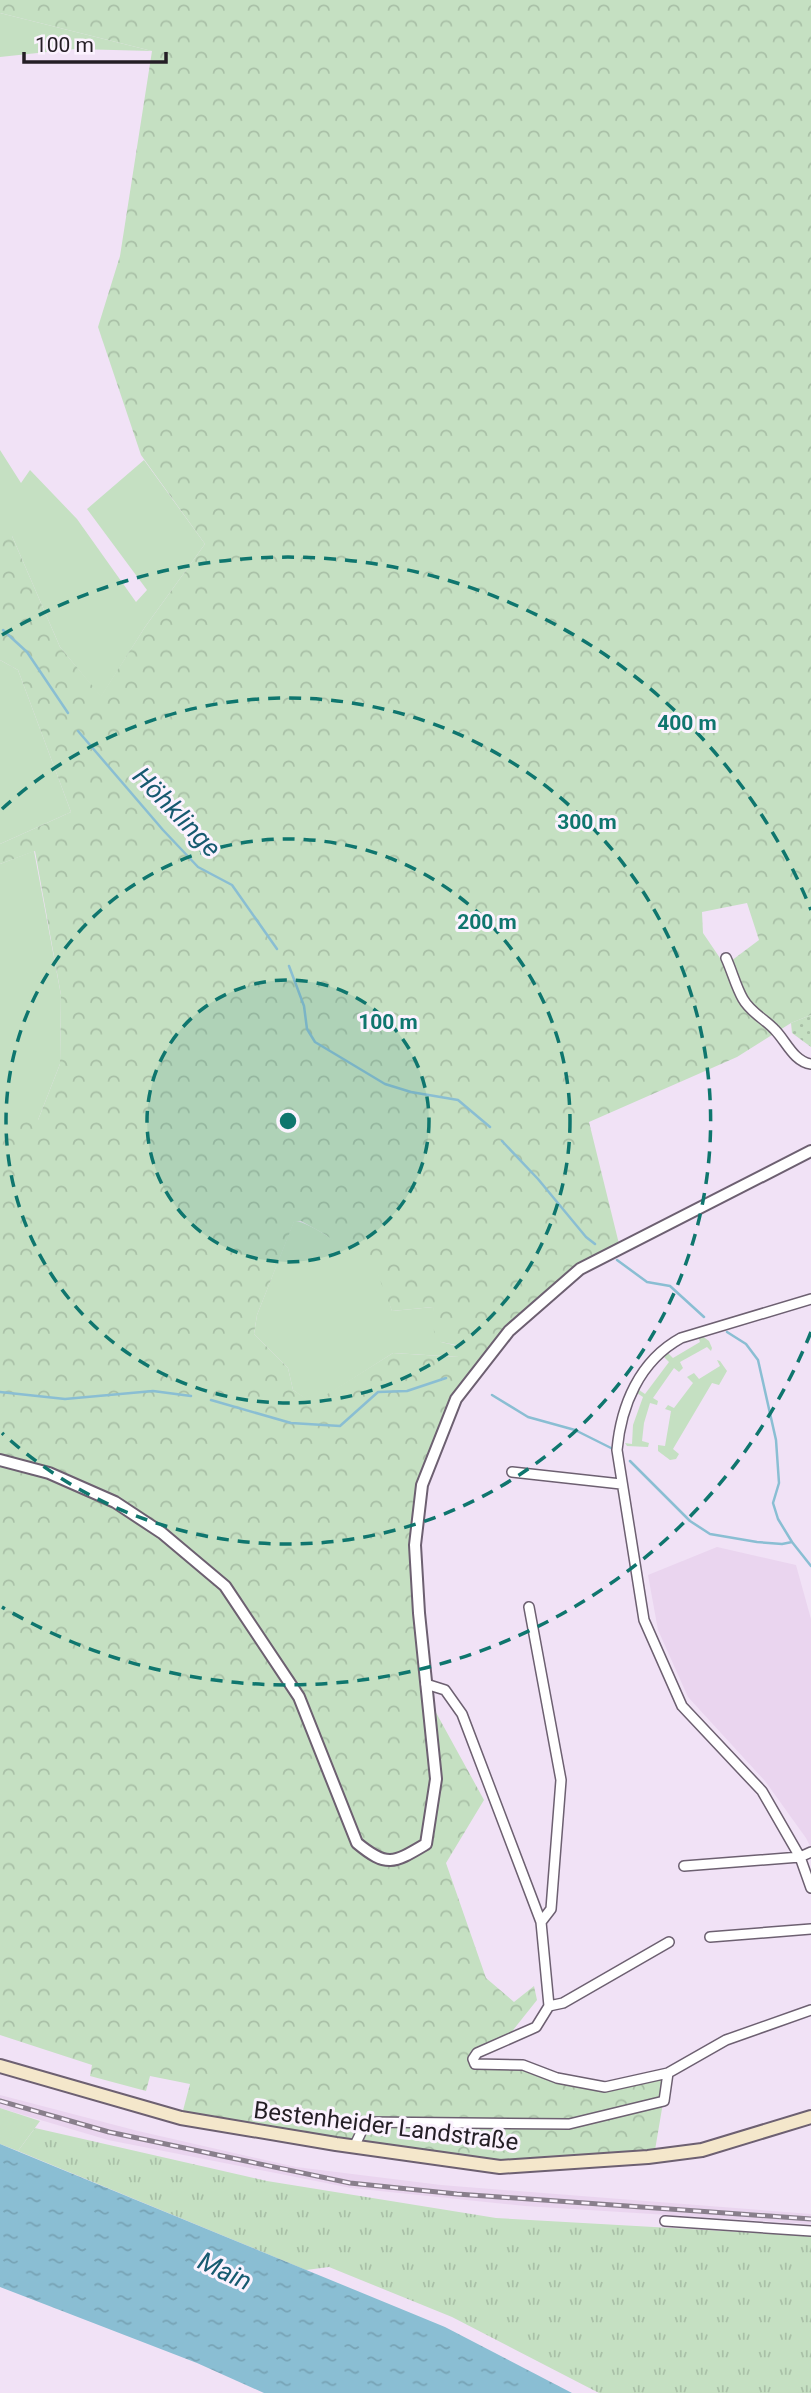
<svg xmlns="http://www.w3.org/2000/svg" width="811" height="2393" font-family="Roboto,sans-serif">
  <style>
    .built { fill: #ead5ef }
    .grass { fill: #c5e0c2 }
    .forest { fill: url(#forest-crowns); fill-rule: evenodd }
    .park { fill: url(#park-tufts) }
    .garden { fill: url(#garden-dots) }
    .water { fill: url(#water-ripples) }
    .lines { fill: none; stroke-linecap: round; stroke-linejoin: round }
    .stream { stroke: #8abed3; stroke-width: 2.5 }
    .minor-casing { stroke: #6d6071; stroke-width: 12 }
    .tertiary-casing { stroke: #6d6071; stroke-width: 14 }
    .secondary-casing { stroke: #6d6071; stroke-width: 16 }
    .minor { stroke: #fff; stroke-width: 9 }
    .tertiary { stroke: #fff; stroke-width: 10 }
    .secondary { stroke: #f4e7cb; stroke-width: 12 }
    .rail-casing { stroke: #897f8c; stroke-width: 5 }
    .rail { stroke: #fbf2fe; stroke-width: 2.5; stroke-dasharray: 8; stroke-linecap: butt }
    .ring { fill: none; stroke: #0f766e; stroke-width: 3.5; stroke-dasharray: 12 9 }
    .labels { text-anchor: middle; stroke-width: 6; stroke-linejoin: round; paint-order: stroke }
    .street-label { font-size: 24px; fill: #241e25; stroke: #fbf2fe }
    .water-label { font-size: 26px; font-style: italic; fill: #165a70; stroke: #fbf2fe }
    .centre { fill: #0f766e; stroke: #fbf2fe; stroke-width: 3.5 }
    .ring-label { font-size: 21px; text-anchor: middle; font-weight: bold; fill: #0f766e; stroke: #fbf2fe; stroke-width: 6; stroke-linejoin: round; paint-order: stroke }
  </style>
  <defs>
    <pattern id="forest-crowns" width="20" height="18" patternUnits="userSpaceOnUse" patternTransform="scale(1.75)"><rect width="20" height="18" fill="#c5e0c2"/><path d="M2 6a3 3 0 1 1 6 0M12 15a3 3 0 1 1 6 0" fill="none" stroke="#a9c0a7"/></pattern>
    <pattern id="park-tufts" width="24" height="20" patternUnits="userSpaceOnUse" patternTransform="scale(1.75)"><rect width="24" height="20" fill="#c5e0c2"/><path d="M3 7l-1-3M5 7V3M7 7l1-3M15 17l-1-3M17 17v-4M19 17l1-3" fill="none" stroke="#a9c0a7"/></pattern>
    <pattern id="garden-dots" width="8" height="8" patternUnits="userSpaceOnUse" patternTransform="scale(1.75)"><rect width="8" height="8" fill="#c5e0c2"/><path d="M2 2h.1M6 6h.1" fill="none" stroke="#a9c0a7" stroke-width="1.8" stroke-linecap="round"/></pattern>
    <pattern id="water-ripples" width="26" height="14" patternUnits="userSpaceOnUse" patternTransform="scale(1.75)"><rect width="26" height="14" fill="#8abed3"/><path d="M2 4q2-2 4 0t4 0M15 11q2-2 4 0t4 0" fill="none" stroke="#77a3b5"/></pattern>
  </defs>
  <rect width="100%" height="100%" fill="#f1e2f6"/>
  <path class="built" d="M717 1547 796 1565 811 1619V1848L806 1838 765 1781 688 1697 658 1630 648 1575Z
    M0 2095 138 2131 296 2167 441 2185 811 2214V2224L525 2206 351 2188 108 2140 0 2108Z"/>
  <path class="grass" d="M0 13 152 51 75 49 0 57Z
    M0 450 21 483 30 470 77 519 136 602 147 590 87 509 144 460 205 544 145 627 101 697 60 647 12 536H0Z
    M0 660 18 670 71 812 0 844Z
    M34 851 61 995 60 1064 38 1120H0V864Z
    M294 1221C309 1220 368 1262 378 1274 385 1283 388 1300 392 1311L433 1307 441 1342 462 1347 459 1357 393 1353 313 1404 293 1390 288 1368 254 1334 257 1315Z
    M701 1335 709 1341 712 1348 711 1351 707 1347 680 1362 683 1368 679 1372 674 1368 653 1398 658 1401 657 1405 650 1403 644 1423 642 1441 649 1443 648 1447 627 1446 625 1443 632 1444 633 1425 643 1397 637 1393 639 1390 645 1394 669 1362 664 1357 668 1353 673 1358 700 1342 698 1336Z
    M717 1360 720 1361 727 1371 719 1385 712 1383 673 1449 679 1454 676 1459 670 1460 658 1451V1445L665 1446 671 1411 665 1409 668 1405 674 1408 693 1383 687 1377 694 1373 699 1379 720 1366Z
    M0 2108 40 2121 18 2151 0 2144Z"/>
  <path class="forest" d="M0 0H811V1015L791 1023 737 1057 589 1122 620 1248 580 1269 509 1331 456 1399 422 1485 415 1545 428 1698 484 1800 446 1863 486 1978 514 2002 534 1986 537 2000 506 2039 478 2052 475 2063H522L556 2078 605 2087 668 2073 654 2156 500 2167 181 2118 190 2084 150 2076 146 2091 90 2076 92 2065 0 2035V1120H38L60 1064 61 995 35 851 0 864V844L71 812 18 670 0 660V536H12L60 647 101 696 145 627 205 544 141 455 98 327 120 256 152 51 0 13ZM747 903 759 940 731 961H722L703 933 702 912ZM301 1221 326 1235 378 1275 392 1311 433 1307 434 1332 441 1342 461 1346 458 1357 393 1353 313 1403 293 1390 288 1368 254 1334 257 1315 294 1222Z"/>
  <path class="park" d="M35 2128 267 2181 496 2218 811 2236V2393H599L452 2317 329 2267 306 2270 18 2151Z"/>
  <path class="garden" d="M811 1015V1047L792 1033 791 1023Z"/>
  <path class="water" d="M0 2144 445 2327 572 2393H264L197 2363 0 2287Z"/>
  <g class="lines">
    <path class="stream" d="M3 630 27 652 68 713
      M78 731 163 830 198 867 232 885 277 949
      M289 966 304 1006 307 1029 315 1042 385 1084 411 1092 458 1100 490 1127
      M502 1141 538 1179 586 1237 595 1244
      M617 1260 647 1282 670 1286 704 1317
      M727 1332 746 1344 758 1360 776 1440 779 1483 773 1503 778 1519 792 1542 811 1566
      M0 1392 65 1399 153 1391 191 1396
      M492 1395 528 1417 575 1430 611 1448
      M211 1400 291 1423 340 1426 378 1392 407 1391 446 1378
      M630 1461 690 1521 710 1534 757 1542 782 1544 792 1542"/>
    <g class="minor-casing">
      <path id="minor" d="M726 958C732 971 736 987 743 999 751 1013 765 1019 775 1030 786 1041 794 1062 811 1064
        M811 1299 681 1338C639 1361 621 1406 617 1450L644 1620 682 1706 762 1791 800 1857 811 1888
        M512 1472 621 1484
        M529 1607 561 1780 551 1909 541 1922
        M684 1866 800 1857 811 1852
        M710 1937 811 1929
        M549 2006 563 2003 669 1942
        M668 2073 726 2040 811 2010
        M354 2147 366 2122 569 2124 664 2101 668 2073 605 2087 557 2078 523 2065 475 2064 473 2059 477 2053 536 2027 549 2006 541 1922 462 1714 445 1690 426 1684
        M665 2221 811 2231"/>
    </g>
    <g class="tertiary-casing">
      <path id="tertiary" d="M0 1460 49 1473 115 1502 162 1533 225 1586 299 1697 357 1843C387 1868 394 1863 426 1844L436 1779 419 1613 415 1545 422 1485 456 1399 509 1331 580 1269 811 1151"/>
    </g>
    <g class="secondary-casing">
      <path id="secondary" d="M0 2066 181 2118 336 2144 500 2167 648 2157 702 2150 811 2117"/>
    </g>
    <use href="#minor" class="minor"/>
    <use href="#tertiary" class="tertiary"/>
    <use href="#secondary" class="secondary"/>
    <g class="rail-casing">
      <path id="rail" d="M0 2101 109 2132 350 2183 457 2194 811 2219"/>
    </g>
    <use href="#rail" class="rail"/>
  </g>
  <circle cx="288" cy="1121" r="141" fill="#0f766e" fill-opacity=".12"/>
  <g class="ring">
    <circle cx="288" cy="1121" r="141"/>
    <circle cx="288" cy="1121" r="282"/>
    <path d="M2 809A423 423 0 1 1 2 1433"/>
    <path d="M811 1332A564 564 0 0 1 2 1607M2 635A564 564 0 0 1 811 910"/>
  </g>
  <g class="labels">
    <g class="street-label">
      <text transform="translate(386 2126) rotate(7)" y="8">Bestenheider Landstraße</text>
    </g>
    <g class="water-label">
      <text transform="translate(177 812) rotate(46)" y="9">Höhklinge</text>
      <text transform="translate(225 2271) rotate(25)" y="9">Main</text>
    </g>
  </g>
  <circle cx="288" cy="1121" r="10" class="centre"/>
  <g class="ring-label">
    <text x="687" y="730">400 m</text>
    <text x="587" y="829">300 m</text>
    <text x="487" y="929">200 m</text>
    <text x="388" y="1029">100 m</text>
  </g>
  <path d="M24 52v10h142v-10" fill="none" stroke="#241e25" stroke-width="3.5"/>
  <text x="35" y="52" font-size="21" fill="#241e25" stroke="#fbf2fe" stroke-width="5" paint-order="stroke">100 m</text>
</svg>
